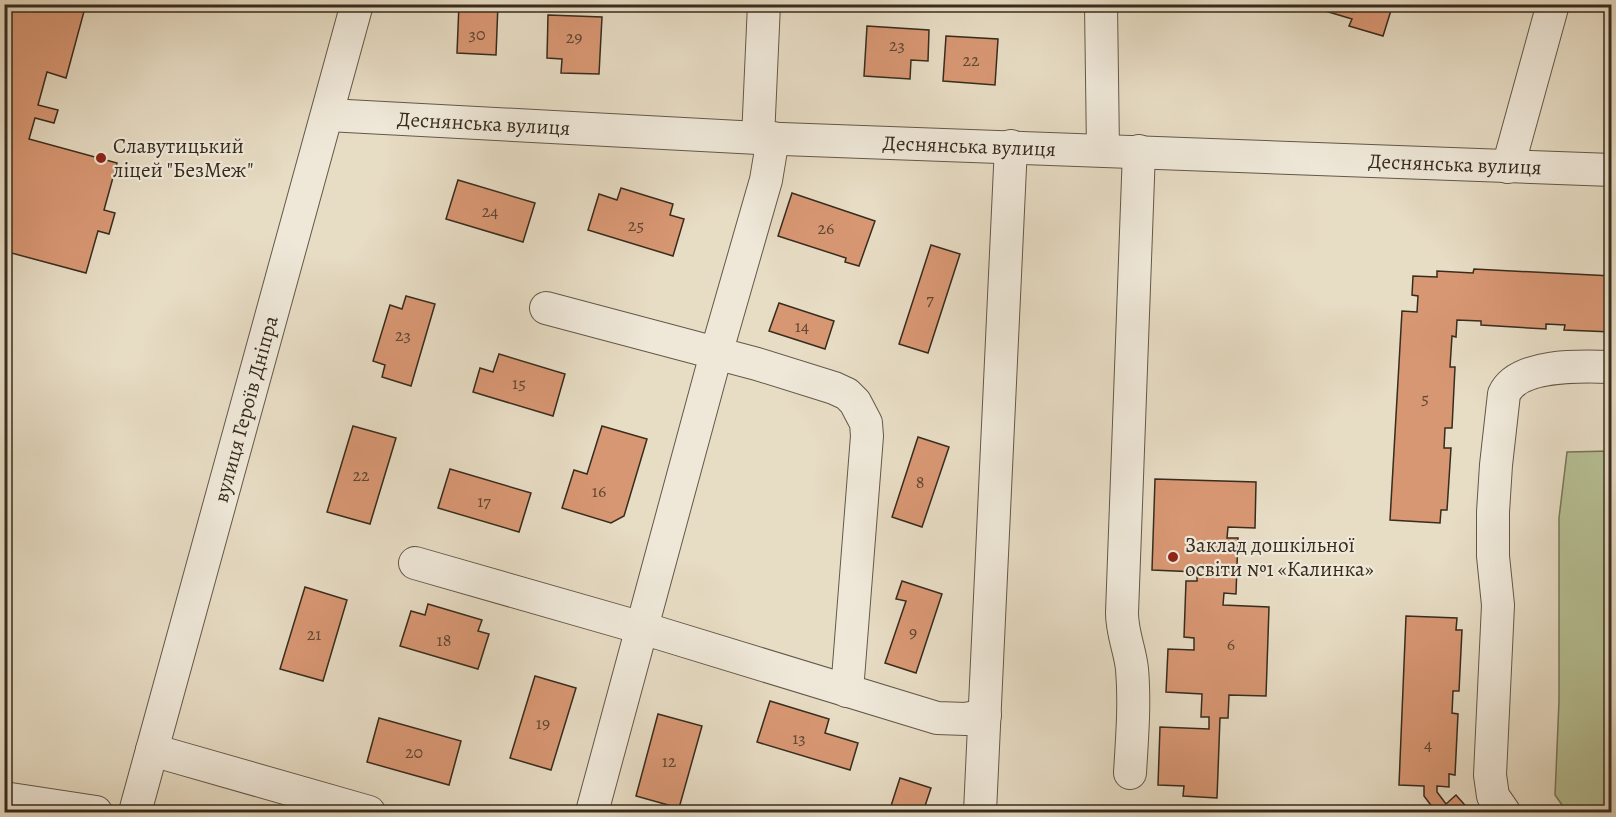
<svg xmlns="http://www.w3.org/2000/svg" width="1616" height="817" font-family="Alegreya,serif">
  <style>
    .green { fill: #b6c094; stroke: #767659; stroke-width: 1.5 }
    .building { fill: #d89773; stroke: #372c1e; stroke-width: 1.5 }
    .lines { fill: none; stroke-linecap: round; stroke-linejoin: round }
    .minor-casing { stroke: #635848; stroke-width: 34 }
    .minor { stroke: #efe8d9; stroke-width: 32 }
    .poi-dot { fill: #8f2418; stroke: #efe8d9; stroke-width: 2 }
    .labels { text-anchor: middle; stroke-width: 4.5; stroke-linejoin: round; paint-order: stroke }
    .number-label { font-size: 18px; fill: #5f4733 }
    .street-label { font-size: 21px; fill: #372c1e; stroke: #efe8d9 }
    .poi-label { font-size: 21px; fill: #372c1e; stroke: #efe8d9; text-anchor: start }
  </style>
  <rect width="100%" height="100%" fill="#e7dcc4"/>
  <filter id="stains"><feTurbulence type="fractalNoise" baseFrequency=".00333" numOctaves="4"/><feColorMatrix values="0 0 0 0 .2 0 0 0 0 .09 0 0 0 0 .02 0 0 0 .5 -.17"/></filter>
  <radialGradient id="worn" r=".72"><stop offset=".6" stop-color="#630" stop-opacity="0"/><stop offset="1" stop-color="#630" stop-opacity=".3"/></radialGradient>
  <path class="green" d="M1611 451V812H1567L1555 795 1559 701V518L1567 452Z"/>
  <path class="building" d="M12 4H86L66 78 47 72 38 105 58 110 54 123 35 118 29 139 117 163 104 210 115 213 109 234 98 231 86 273 4 251V32Z
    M459 4H498L496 55 457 53Z
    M1302 4H1338L1337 7 1354 12 1356 4H1393L1383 36 1349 26 1352 19Z
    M548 15 602 17 599 74 561 73 562 59 547 58Z
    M867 26 929 30 928 61 911 60 910 79 864 76Z
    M946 36 998 39 995 85 943 81Z
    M458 180 535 203 523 242 446 219Z
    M621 188 673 204 670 215 684 219 673 256 588 230 599 194 617 200Z
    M792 193 875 221 859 266 845 262 846 258 778 236Z
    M931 245 960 254 928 353 899 344Z
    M1474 269 1612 276V332L1564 330 1565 325 1546 324V329L1481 325V321L1457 320 1456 337 1452 336 1450 367H1455L1452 428H1445L1444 448H1451L1447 510H1441L1440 523 1390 520 1402 311 1417 312 1418 296 1412 295 1413 276 1437 277V271L1473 273Z
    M406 296 435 304 411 386 382 377 385 365 373 361 390 305 402 309Z
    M779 303 834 321 825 349 769 331Z
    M499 354 565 374 553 416 473 392 480 368 493 372Z
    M353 426 396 438 370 524 327 512Z
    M602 426 647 439 624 516 611 523 562 508 574 470 587 474Z
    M918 437 949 447 922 527 892 517Z
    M450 469 531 493 519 532 438 508Z
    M1155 479 1256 482 1255 528 1228 527 1227 538H1238L1236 594 1224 593 1223 605 1269 607 1266 696 1229 695 1228 718H1220L1217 798 1183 796 1184 786 1158 785 1160 727 1209 729V717H1201L1202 694 1166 692 1168 649 1194 650V638L1184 637 1186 581H1197V572L1152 570Z
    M902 581 942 594 916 673 885 663 906 601 896 599Z
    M305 587 347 600 323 681 280 669Z
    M428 604 482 620 478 631 489 634 478 669 400 646 411 611 425 615Z
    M1406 616 1457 618 1456 630H1462L1459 691H1453L1452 713 1458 714 1455 775 1449 774V787L1437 786V792L1446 804 1456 795 1471 812H1436L1424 796V786L1399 785Z
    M535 676 576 688 551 770 510 758Z
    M770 701 829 719 825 733 858 743 850 770 757 742Z
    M658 714 702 726 679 808 636 796Z
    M379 718 461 741 449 785 367 762Z
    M900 778 931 788 923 812H889Z"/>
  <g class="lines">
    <g class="minor-casing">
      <g id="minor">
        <path d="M1101 4 1103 150"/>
        <path id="s1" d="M328 115 758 138 1612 170"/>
        <path d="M758 138 764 4"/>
        <path d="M1508 167 1553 4"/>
        <path d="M546 308 757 364 834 388 847 394 855 402 866 423 867 436 847 691"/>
        <path d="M415 563 642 628 937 718 966 719 985 715"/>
        <path d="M152 750 369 812"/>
        <path d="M1130 773C1132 739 1135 703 1132 669 1130 650 1122 633 1122 613L1139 151"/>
        <path d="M4 798 96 812"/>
        <path id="s2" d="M135 812 357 4"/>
        <path d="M592 812 716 354 766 180 773 138"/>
        <path d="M980 812 1011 146"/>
        <path d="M1504 812 1493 796 1490 775 1498 605 1493 556V512L1496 465 1504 394C1518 363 1582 366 1612 367"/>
      </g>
    </g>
    <use href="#minor" class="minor"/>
  </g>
  <g class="poi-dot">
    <circle cx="101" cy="158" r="6"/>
    <circle cx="1173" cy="557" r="6"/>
  </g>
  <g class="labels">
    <g class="number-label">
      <text x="477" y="40">30</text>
      <text x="574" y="43">29</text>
      <text x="897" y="51">23</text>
      <text x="971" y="66">22</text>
      <text x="490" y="217">24</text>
      <text x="636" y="231">25</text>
      <text x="826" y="234">26</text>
      <text x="930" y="305">7</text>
      <text x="802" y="332">14</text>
      <text x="403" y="341">23</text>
      <text x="519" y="389">15</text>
      <text x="1425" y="404">5</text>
      <text x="361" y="481">22</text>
      <text x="920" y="488">8</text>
      <text x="599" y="497">16</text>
      <text x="484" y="507">17</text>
      <text x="913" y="638">9</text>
      <text x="314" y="640">21</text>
      <text x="444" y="646">18</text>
      <text x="1231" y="650">6</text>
      <text x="543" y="729">19</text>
      <text x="799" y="744">13</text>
      <text x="1428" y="750">4</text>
      <text x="414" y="758">20</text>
      <text x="669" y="767">12</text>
    </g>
    <g class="street-label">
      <text dy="7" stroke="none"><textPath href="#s1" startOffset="156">Деснянська вулиця</textPath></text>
      <text dy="7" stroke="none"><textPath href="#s1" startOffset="642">Деснянська вулиця</textPath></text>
      <text dy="7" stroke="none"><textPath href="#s1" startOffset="1128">Деснянська вулиця</textPath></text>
      <text dy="7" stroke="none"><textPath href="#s2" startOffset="418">вулиця Героїв Дніпра</textPath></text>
    </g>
    <g class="poi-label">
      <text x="113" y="153">Славутицький<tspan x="113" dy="24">ліцей "БезМеж"</tspan></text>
      <text x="1185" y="552">Заклад дошкільної<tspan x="1185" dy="24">освіти №1 «Калинка»</tspan></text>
    </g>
  </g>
  <rect width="1616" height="817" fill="none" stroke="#e7dcc4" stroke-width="24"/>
  <rect x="6" y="6" width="1604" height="805" fill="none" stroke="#372c1e" stroke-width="3"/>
  <rect x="12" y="12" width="1592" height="793" fill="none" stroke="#372c1e" stroke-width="1.5"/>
  <rect width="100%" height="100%" filter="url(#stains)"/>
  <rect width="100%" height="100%" fill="url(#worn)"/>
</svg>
